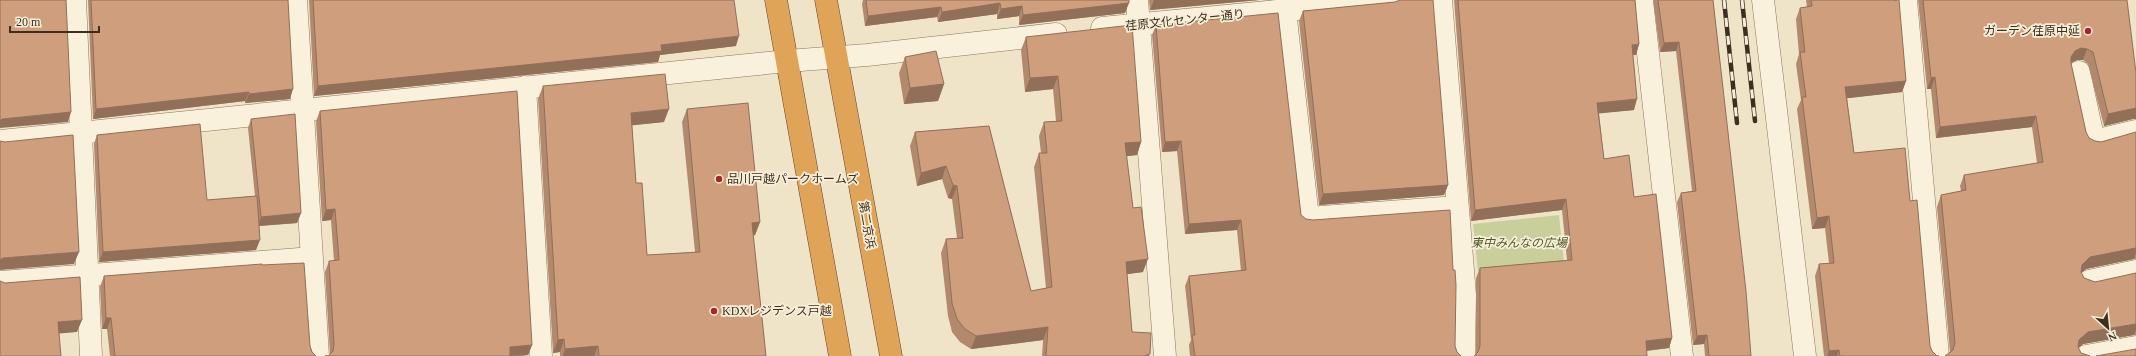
<svg xmlns="http://www.w3.org/2000/svg" width="2136" height="356" font-family="'Times New Roman','Noto Sans JP',serif">
  <style>
    .green { fill: #c9cf9b }
    .lines { fill: none; stroke-linecap: round; stroke-linejoin: round }
    .minor-casing { stroke: #8d765c; stroke-width: 23 }
    .highway-casing { stroke: #5b4430; stroke-width: 23 }
    .minor { stroke: #faf1dc; stroke-width: 22 }
    .highway { stroke: #e0a458; stroke-width: 22 }
    .rail-casing { stroke: #3d2e20; stroke-width: 4.5 }
    .rail { stroke: #f7eed8; stroke-width: 3; stroke-dasharray: 9; stroke-linecap: butt }
    .wall { fill: #b2896c }
    .shaded-wall { fill: #916f58 }
    .building { fill: #cf9f7d; stroke: #916f58 }
    .poi-dot { fill: #9e2a2b; stroke: #f7eed8; stroke-width: 1.5 }
    .labels { text-anchor: middle; stroke-width: 3.5; stroke-linejoin: round; paint-order: stroke }
    .street-label { font-size: 12px; fill: #3d2e20; stroke: #f7eed8 }
    .poi-label { font-size: 12px; fill: #3d2e20; stroke: #f7eed8; text-anchor: start }
    .park-label { font-size: 12px; font-style: italic; fill: #4d5a26; stroke: #f7eed8 }
  </style>
  <rect width="100%" height="100%" fill="#f0e4c8"/>
  <path class="green" d="M1559 215 1564 263 1478 272 1473 224Z"/>
  <g class="lines">
    <g class="minor-casing">
      <path id="minor" d="M75 0 91 356
        M296 0 318 356
        M1137 0 1165 356
        M1441 0 1465 295 1464 356
        M1642 0 1682 356
        M1763 0 1805 356
        M1906 0 1938 356
        M1285 10 1308 218 1457 207
        M1102 28 1390 0
        M2079 72 2094 141 2136 131
        M525 87 541 356
        M0 141 787 61 867 55 1056 34
        M2089 281 2136 271
        M0 282 312 258
        M2086 356 2136 347"/>
    </g>
    <g class="highway-casing">
      <path id="highway" d="M776 0 840 356
        M826 0 891 356"/>
    </g>
    <use href="#minor" class="minor"/>
    <use href="#highway" class="highway"/>
    <g class="rail-casing">
      <path id="rail" d="M1724 0 1737 123
        M1742 0 1755 121"/>
    </g>
    <use href="#rail" class="rail"/>
  </g>
  <path class="wall" d="M88 0H288L290 99 245 103V101L93 119Z
    M309 0H734L736 46 660 55 658 62 314 96Z
    M863 0H1129L1125 13 1019 25V16L997 19V14L938 22 937 17 865 26 862 4Z
    M1149 0H1259L1150 10Z
    M1454 0H1635L1639 44 1636 55H1633L1634 110 1599 113 1604 159 1634 197 1672 338 1669 348 1647 351 1476 354V278L1480 268 1567 260 1562 210 1471 221Z
    M1653 0H1713L1751 356H1705L1704 344 1693 345 1677 202 1681 193 1692 191 1676 51 1660 52Z
    M1806 0H1895L1906 81 1902 92 1847 98 1854 153 1910 201 1930 346 1932 351 1937 356H1939H1824L1815 276 1819 264 1829 263 1825 228 1812 229 1797 109 1801 100 1796 64 1799 54 1796 19 1800 8 1807 7Z
    M1918 0H2127L2133 119 2104 126 2088 64 2083 60H2077L2071 63 2086 132 2089 138 2095 141 2101 142 2136 132V259H2134L2086 269 2081 273 2084 278 2095 282 2136 273V335H2134L2083 344 2079 348 1950 352 1937 207 1941 195 1961 191 1960 186 1964 175 2037 163 2032 127 1936 138 1931 89H1927Z
    M1395 2 1448 185 1444 195 1319 205 1299 21 1303 11Z
    M1156 25 1301 215 1455 346 1457 352 1461 356H1190L1189 345 1191 340 1185 286 1189 276 1241 271 1237 230 1185 234 1177 151 1162 152 1152 35Z
    M1026 37 1141 142 1137 155 1126 156 1133 208 1143 272 1127 274 1132 332 1150 356H1042L1043 340 971 349 960 342 952 332 948 316 941 253 946 239 957 238 952 199 948 198 942 179 917 186 910 146 915 132 989 126 1031 291 1046 288 1034 167 1039 153H1041L1039 136 1044 122 1056 121 1053 89 1025 92 1021 50Z
    M905 57 944 84 938 101 904 104 899 73Z
    M543 86 664 122 632 125 636 183 647 255 695 252 682 122 687 109 760 222 755 235 753 236 766 356H560V352L553 353 538 99Z
    M320 111 532 345 528 355 522 356H325H328L330 354 325 272 329 261H334L331 220 322 221 316 121Z
    M251 119 301 213 297 223 259 226 256 250 99 262 94 144 97 135 207 200 255 196 248 128Z
    M262 265 310 346 312 352 316 356H110L107 329H102L100 287 104 276Z"/>
  <path class="shaded-wall" d="M1154 0H1259L1150 10Z
    M1000 3 997 14 938 22 942 12Z
    M1129 3 1125 13 1019 25 1023 15Z
    M1022 6 1019 16 997 19 1001 9Z
    M941 7 937 17 865 26 868 16Z
    M739 36 736 46 660 55 658 62 314 96 318 86Z
    M1679 42 1676 51 1660 52 1664 43Z
    M1639 44 1636 55H1628L1632 45Z
    M2081 48 2087 49 2083 60H2077L2070 63 2071 57 2075 51Z
    M1058 76 1053 89 1025 92 1030 78Z
    M1935 77 1931 89H1927L1931 78Z
    M1906 81 1902 92 1841 99 1845 87Z
    M944 84 938 101 904 104 910 88Z
    M293 89 290 99 245 103 249 94Z
    M249 92 245 101 93 119 96 109Z
    M1637 99 1634 110 1594 114 1597 103Z
    M2136 108V119H2133L2104 126 2108 114Z
    M669 109 664 122 626 126 631 113Z
    M71 112 68 122 0 128V121L2 119Z
    M2036 116 2032 127 1936 138 1940 127Z
    M1181 141 1177 151 1162 152 1165 142Z
    M1141 142 1137 155 1120 157 1125 143Z
    M946 166 942 179 917 186 921 173Z
    M953 185 957 186 952 199 948 198Z
    M1448 185 1444 195 1319 205 1323 194Z
    M1566 199 1562 210 1471 221 1475 210Z
    M335 209 331 220 322 221 326 210Z
    M301 213 297 223 258 226 261 217Z
    M1829 216 1825 228 1812 229 1817 218Z
    M1241 220 1237 230 1185 234 1189 224Z
    M760 222 755 235 747 236 752 223Z
    M260 240 256 250 99 262 103 252Z
    M2136 248V253L2134 259 2086 269 2077 277 2082 265 2090 257Z
    M79 252 74 264 0 270V260L3 258Z
    M1148 259 1143 272 1121 275 1126 262Z
    M106 318H111L107 329H102Z
    M82 320 77 332 54 334 58 322Z
    M2136 324V330L2134 335 2083 344 2074 351 2079 340 2088 332Z
    M1048 327 1043 340 971 349 976 336Z
    M1707 335 1704 344 1693 345 1697 336Z
    M1672 338 1669 348 1642 351 1646 341Z
    M564 339 560 352 553 353 558 340Z
    M532 345 528 355 506 356 510 347Z
    M598 346 594 356H563L565 349Z
    M1839 350 1837 356H1827L1829 351Z"/>
  <path class="building" d="M0 0H66L71 112 2 119 0 121Z
    M91 0H288L293 89 249 94V92L96 109Z
    M313 0H734L739 36 661 45 662 51 318 86Z
    M866 0H1129V3L1023 15 1022 6 1001 9 1000 3 942 12 941 7 868 16Z
    M1400 0H1433L1448 185 1323 194 1303 11 1395 2Z
    M1458 0H1635L1639 44 1632 45 1637 99 1597 103 1604 159 1629 155 1634 197 1656 194 1672 338 1646 341 1647 356H1474L1478 352 1480 346V268L1572 260 1566 199 1475 210Z
    M1658 0H1713L1746 291 1751 356H1709L1707 335 1697 336 1681 193 1696 191 1679 42 1664 43Z
    M1811 0H1895V1L1897 0H1899L1906 81 1845 87 1854 153 1905 148 1910 201 1917 200 1930 346 1932 351 1937 356H1939H1840L1839 350 1829 351 1819 264 1834 263 1829 216 1817 218 1802 97H1806L1800 52H1805L1800 8 1812 6Z
    M1923 0H2127L2136 73V108L2108 114 2093 52 2087 49 2081 48 2075 51 2071 57V63L2086 132 2089 138 2095 141 2101 142 2136 132V248L2090 257 2082 265 2081 272 2084 278 2095 282 2136 273V324L2088 332 2079 340 2078 347 2081 353 2090 356H1945L1953 350 1955 343 1941 195 1966 190 1964 175 2043 162 2036 116 1940 127 1935 77 1931 78Z
    M1278 13 1301 215 1306 219 1313 220 1450 210 1453 270H1455L1456 285 1455 346 1457 352 1461 356H1195L1192 335H1195L1189 276 1246 270 1241 220 1189 224 1181 141 1165 142 1156 25Z
    M1132 25 1141 142 1125 143 1133 208 1141 207 1148 259 1126 262 1132 332 1151 333 1150 354 1144 356H1046L1048 327 976 336 965 329 957 319 952 303 946 239 963 238 957 186 953 185 946 166 921 173 915 132 989 126 1031 291 1052 287 1039 153H1047L1044 122 1062 121 1058 76 1030 78 1026 37Z
    M936 51 944 84 910 88 905 57Z
    M665 74 669 109 631 113 636 183H642L647 255 700 252 687 109 748 103 760 222 752 223 766 356H599L598 346 565 349 564 339 558 340 543 86Z
    M517 91 532 345 510 347V356H325H328L333 351 334 344 329 261 339 260 335 209 326 210 320 111Z
    M295 114 301 213 261 217 251 119Z
    M200 124 207 200 257 196 260 240 103 252 97 135Z
    M73 135 79 252 3 258 0 260V141L5 142Z
    M304 263 310 346 312 352 316 356H115L111 318H106L104 276 262 264V265Z
    M80 277 82 320 58 322 61 356H0V281L5 283Z
    M2136 349V356H2096Z"/>
  <g class="poi-dot">
    <circle cx="2088" cy="31" r="4"/>
    <circle cx="719" cy="179" r="4"/>
    <circle cx="714" cy="311" r="4"/>
  </g>
  <g class="labels">
    <g class="street-label">
      <text transform="translate(1185 20) rotate(-6)" y="4">荏原文化センター通り</text>
      <text transform="translate(867 225) rotate(80)" y="4">第二京浜</text>
    </g>
    <g class="poi-label">
      <text x="2080" y="35" text-anchor="end">ガーデン荏原中延</text>
      <text x="727" y="183">品川戸越パークホームズ</text>
      <text x="722" y="315">KDXレジデンス戸越</text>
    </g>
    <g class="park-label">
      <text x="1519" y="247">東中みんなの広場</text>
    </g>
  </g>
  <g transform="translate(2108 328) rotate(153)" stroke="#f7eed8" stroke-width="3" paint-order="stroke">
  <path d="M0-3L7 15L0 10L-7 15Z" fill="#3d2e20"/>
  <text y="-6" font-size="11" font-weight="bold" text-anchor="middle" fill="#3d2e20">N</text>
  </g>
  <path d="M10 26v6h89v-6" fill="none" stroke="#3d2e20" stroke-width="2"/>
  <text x="16" y="26" font-size="12" fill="#3d2e20" stroke="#f7eed8" stroke-width="3" paint-order="stroke">20 m</text>
</svg>
